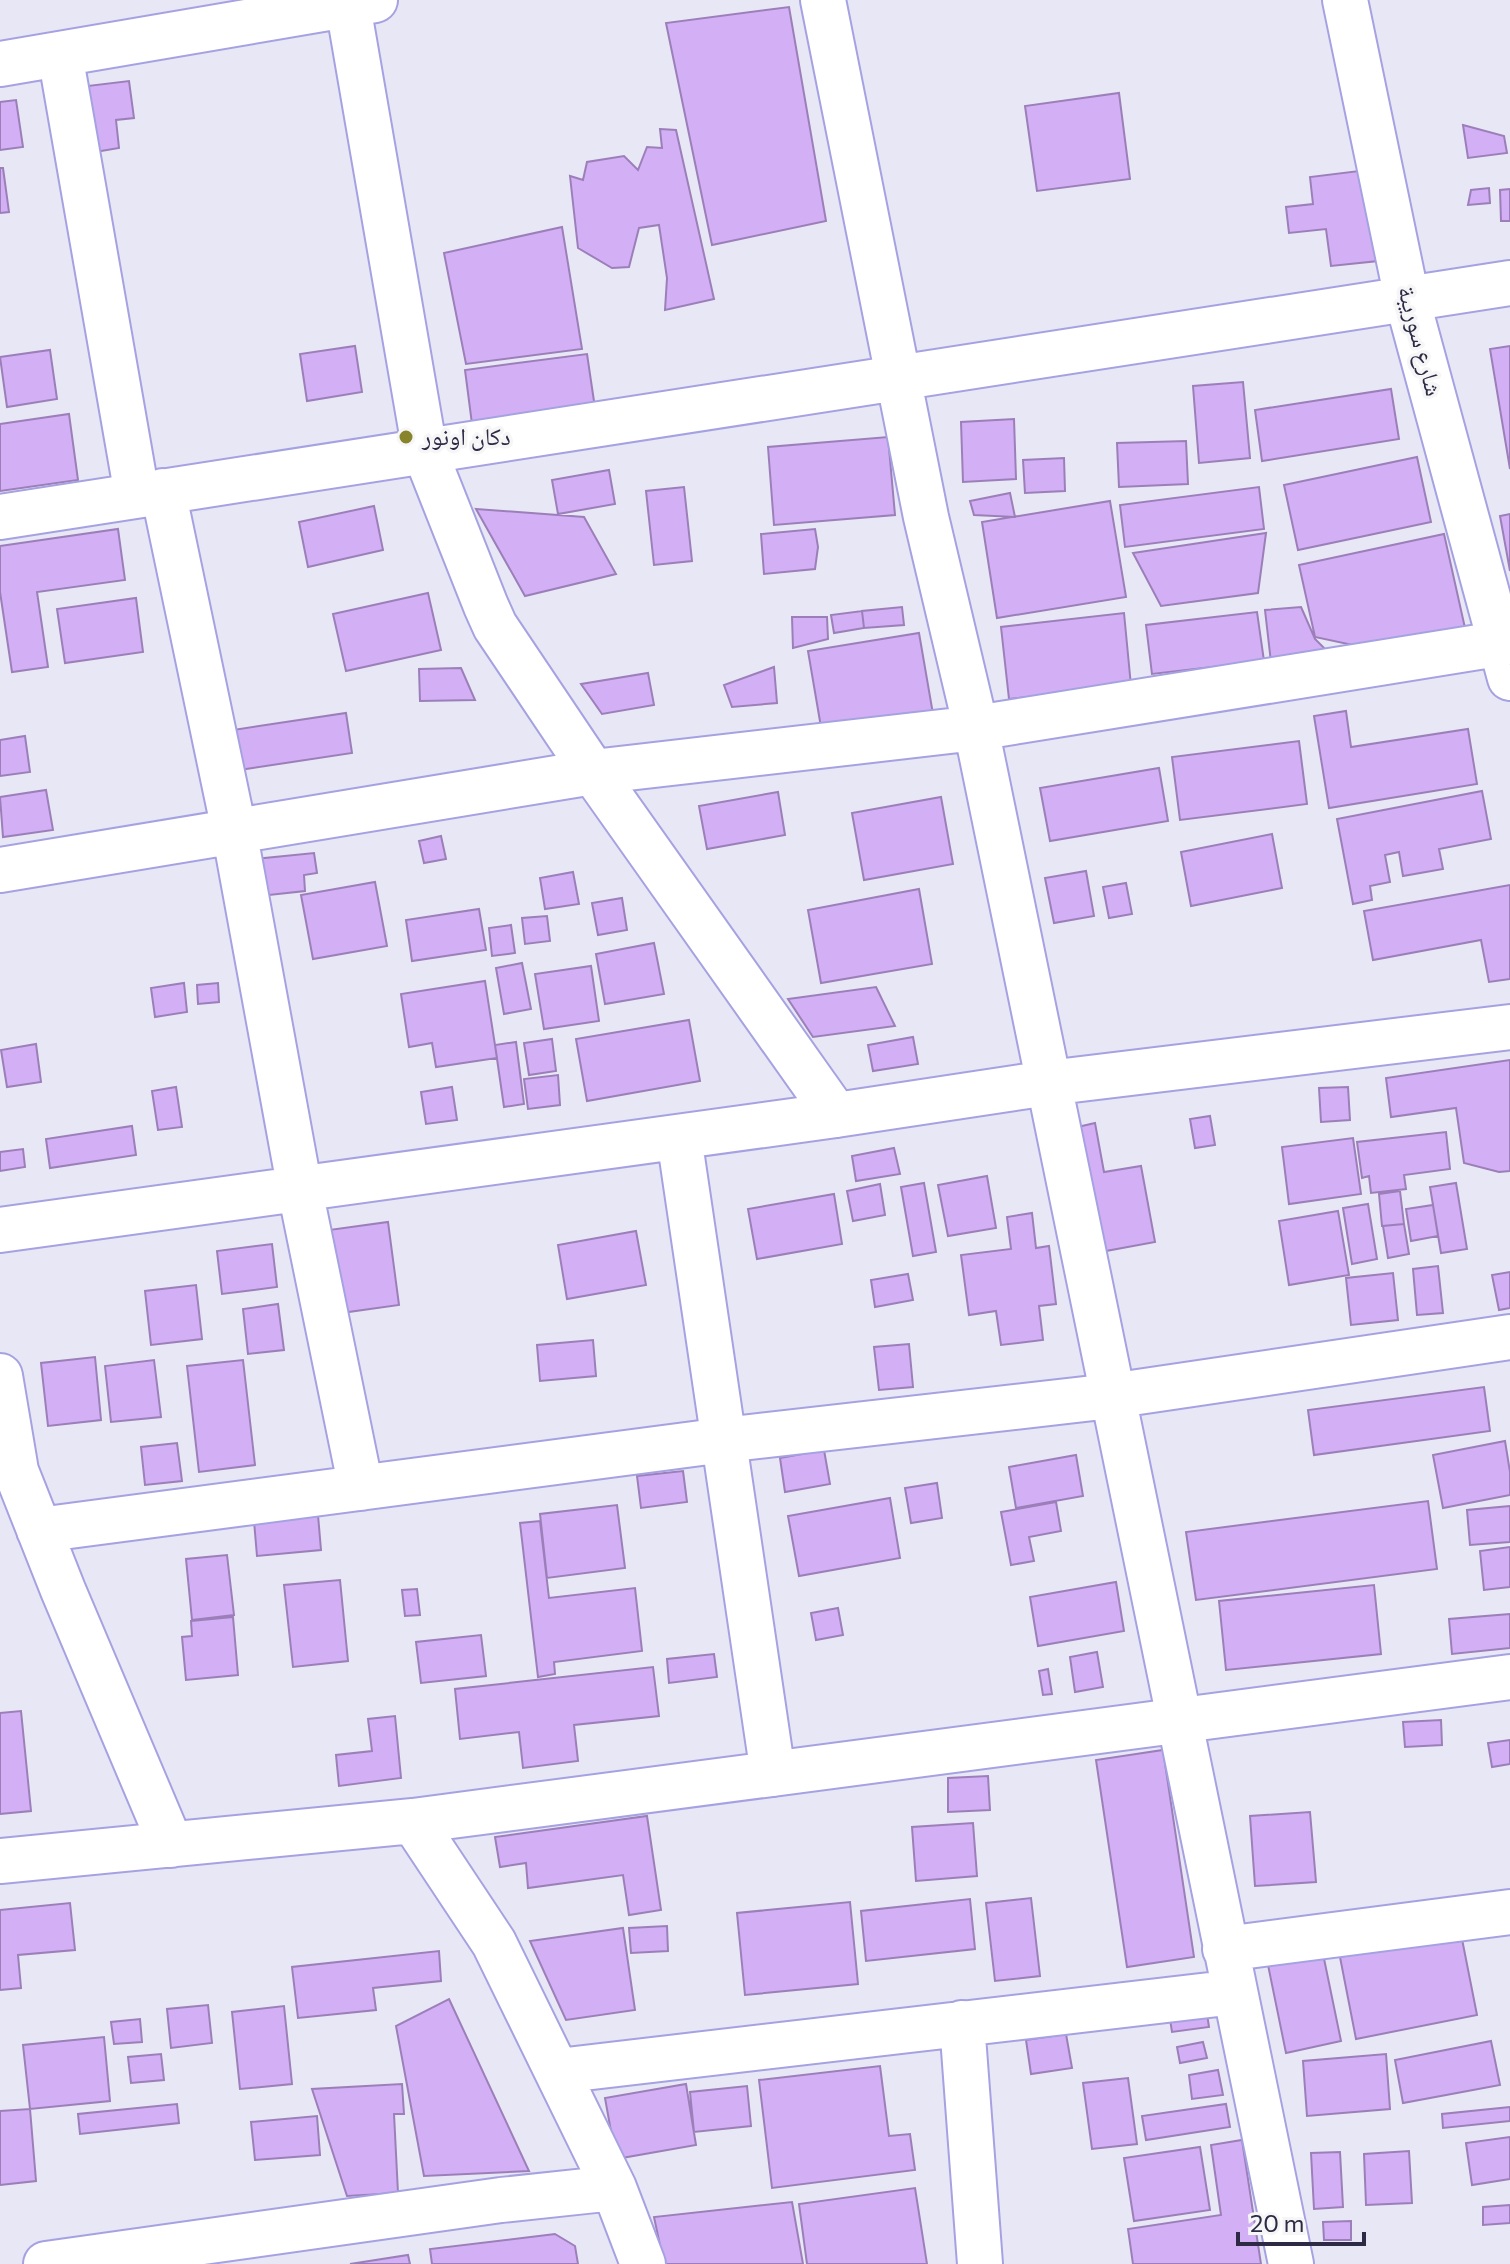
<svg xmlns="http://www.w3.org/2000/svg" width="1510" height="2264" font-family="Commissioner,'Noto Naskh Arabic',sans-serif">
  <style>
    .building { fill: #d3b0f6; stroke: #9c7fb9; stroke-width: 2 }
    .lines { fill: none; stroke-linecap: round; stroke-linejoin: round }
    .minor-casing { stroke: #a6a2e2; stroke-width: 48 }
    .minor { stroke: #fff; stroke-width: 44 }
    .poi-dot { fill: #88842c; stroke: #f6f6f6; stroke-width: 3 }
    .labels { text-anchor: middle; stroke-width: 7; stroke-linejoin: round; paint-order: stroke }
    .street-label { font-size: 24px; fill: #2c2a44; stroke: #f6f6f6 }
    .poi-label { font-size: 24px; fill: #2c2a44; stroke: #f6f6f6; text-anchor: start }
  </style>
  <rect width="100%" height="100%" fill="#e7e7f5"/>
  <path class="building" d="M789 7 826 221 712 245 666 23Z
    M129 81 134 118 116 120 119 148 89 153 79 87Z
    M1119 93 1130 179 1037 191 1025 106Z
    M16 100 23 147 0 150V102Z
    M1463 125 1504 136 1507 153 1468 158Z
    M660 129 676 130 714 299 665 310 667 278 659 225 639 228 629 267 612 268 578 248 570 176 583 180 587 162 624 156 638 170 647 147 662 148Z
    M0 168H3L9 212 0 213Z
    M1367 170 1378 261 1331 266 1326 229 1289 233 1286 207 1313 204 1310 177Z
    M1489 188 1490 203 1468 205 1471 190Z
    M1510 189V221H1501L1500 190Z
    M562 227 582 349 466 364 444 253Z
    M355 346 362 392 307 401 300 354Z
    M1510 346V469L1490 349Z
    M50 350 57 399 7 407 0 357Z
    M587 354 595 408 472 424 465 370Z
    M1243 382 1250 458 1199 463 1193 386Z
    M1391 389 1399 439 1262 461 1255 410Z
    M69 414 78 480 0 491V424Z
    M1014 419 1016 479 963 482 961 422Z
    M888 437 895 515 774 525 768 447Z
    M1186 441 1188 484 1119 487 1117 443Z
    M1417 457 1431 522 1298 550 1284 485Z
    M1064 458 1065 491 1025 493 1023 460Z
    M609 470 615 504 558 514 552 480Z
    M684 487 692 561 654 565 646 491Z
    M1259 487 1264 529 1125 547 1120 505Z
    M1010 493 1015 517 974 515 970 501Z
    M1110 501 1126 597 997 618 982 522Z
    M374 506 383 550 308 567 299 522Z
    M476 509 584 517 616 574 525 596Z
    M1510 514V571L1500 516Z
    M118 529 125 580 37 592 48 667 12 672 0 592V546Z
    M815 529 818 547 815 569 764 574 761 534Z
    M1266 533 1258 593 1161 606 1133 553Z
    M1444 534 1467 637 1390 653 1315 637 1299 565Z
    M428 593 441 650 346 671 333 614Z
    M136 598 143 652 65 663 57 609Z
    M902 607 904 625 864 628 862 611Z
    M1301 607 1315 639 1340 664 1272 671 1265 610Z
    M862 611 864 628 834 633 831 615Z
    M1257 612 1264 661 1152 674 1146 625Z
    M1124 613 1131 686 1009 699 1001 627Z
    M792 617H827L828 639 793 648Z
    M919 633 933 714 822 733 808 651Z
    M774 667 777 703 732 707 724 685Z
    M461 668 475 700 420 701 419 669Z
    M648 673 654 705 602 714 581 684Z
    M1346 711 1351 747 1468 729 1477 784 1329 808 1314 716Z
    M346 713 352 753 239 770 233 730Z
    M25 736 30 772 0 776V740Z
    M1299 741 1307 804 1180 820 1172 757Z
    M1159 768 1168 821 1050 841 1040 788Z
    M46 790 53 830 3 837 0 797Z
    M1482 791 1491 839 1439 849 1443 869 1403 876 1399 852 1385 855 1390 882 1370 886 1372 900 1353 904 1337 819Z
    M778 792 785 835 707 849 699 806Z
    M941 797 953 864 864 880 852 813Z
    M1272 834 1282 888 1191 906 1181 852Z
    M441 836 446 859 424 863 419 841Z
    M314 853 317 873 304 875 305 891 260 896 255 859Z
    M1086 871 1094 916 1054 923 1045 878Z
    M573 872 579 904 545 909 540 878Z
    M375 882 387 946 313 959 301 895Z
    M1126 883 1132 914 1109 918 1103 887Z
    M1510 885V979L1489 982 1481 940 1373 960 1364 911Z
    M919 889 932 964 821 983 808 910Z
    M622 898 627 930 598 935 592 903Z
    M479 909 486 950 412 961 406 920Z
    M547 916 550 941 525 944 522 918Z
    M511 925 515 953 492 956 489 928Z
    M654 943 664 994 605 1004 596 954Z
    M522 963 531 1009 504 1014 496 968Z
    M591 966 599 1021 544 1029 535 974Z
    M485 981 497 1058 436 1067 432 1043 409 1047 401 994Z
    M184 983 187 1012 155 1017 151 988Z
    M218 983 219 1002 198 1004 197 985Z
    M876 987 895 1026 813 1037 788 999Z
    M689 1020 700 1081 587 1101 576 1039Z
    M913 1037 918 1064 873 1071 868 1045Z
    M552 1039 556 1071 529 1075 524 1043Z
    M516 1042 524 1104 504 1107 495 1045Z
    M36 1044 41 1082 7 1087 1 1050Z
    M1510 1060V1171L1499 1172 1464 1163 1456 1108 1391 1117 1386 1078Z
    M558 1075 560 1105 528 1109 524 1079Z
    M176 1087 182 1127 158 1130 152 1091Z
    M452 1087 457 1120 426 1124 421 1092Z
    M1348 1087 1350 1120 1321 1122 1319 1088Z
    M1210 1116 1215 1145 1195 1148 1190 1119Z
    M1095 1123 1104 1172 1141 1166 1155 1242 1095 1253 1069 1129Z
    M132 1126 136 1155 50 1168 46 1139Z
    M1446 1132 1450 1169 1404 1175 1406 1189 1371 1193 1369 1176 1362 1178 1357 1142Z
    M1353 1138 1361 1194 1289 1204 1282 1147Z
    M894 1148 900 1174 856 1181 852 1156Z
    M23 1149 25 1167 0 1171V1152Z
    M987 1176 996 1228 948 1236 938 1185Z
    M924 1183 936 1252 913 1256 901 1187Z
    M1456 1183 1467 1249 1441 1253 1430 1187Z
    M880 1184 885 1215 853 1221 847 1191Z
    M1400 1191 1404 1224 1382 1226 1379 1194Z
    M834 1194 842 1244 757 1259 748 1209Z
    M1368 1204 1377 1259 1352 1264 1343 1208Z
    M1433 1205 1438 1236 1411 1241 1406 1209Z
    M1338 1211 1349 1275 1289 1285 1279 1221Z
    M1032 1213 1036 1248 1049 1246 1056 1304 1039 1306 1043 1340 1001 1345 996 1311 969 1315 961 1255 1011 1249 1007 1217Z
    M388 1222 399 1305 341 1313 329 1230Z
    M1404 1224 1409 1254 1388 1258 1383 1226Z
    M636 1231 646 1285 567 1299 558 1245Z
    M272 1244 277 1287 222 1294 217 1251Z
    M1438 1266 1443 1313 1417 1315 1413 1269Z
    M1510 1272V1308L1499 1310 1492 1275Z
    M1393 1273 1398 1320 1351 1325 1346 1278Z
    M908 1274 913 1300 875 1307 871 1280Z
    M196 1285 202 1339 151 1345 145 1291Z
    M278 1304 284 1350 248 1354 243 1309Z
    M593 1340 596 1376 540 1381 537 1345Z
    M909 1344 913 1387 879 1390 874 1347Z
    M95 1357 101 1420 48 1426 41 1363Z
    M154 1360 161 1417 111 1422 105 1366Z
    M243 1360 255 1465 199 1472 187 1366Z
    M1484 1387 1490 1431 1314 1455 1308 1410Z
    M1505 1441 1510 1472V1495L1443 1508 1433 1455Z
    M177 1443 182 1481 145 1485 141 1447Z
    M824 1450 830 1484 785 1492 780 1458Z
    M1076 1455 1083 1496 1016 1508 1009 1467Z
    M683 1471 687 1502 641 1508 637 1476Z
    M937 1483 942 1518 911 1523 905 1488Z
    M890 1498 900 1558 799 1576 788 1516Z
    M1428 1501 1437 1569 1196 1600 1186 1532Z
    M1056 1502 1061 1531 1029 1537 1034 1561 1011 1565 1001 1512Z
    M617 1505 625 1568 547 1578 540 1514Z
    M1510 1506V1542L1470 1545 1467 1510Z
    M318 1515 321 1550 257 1556 254 1521Z
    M540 1521 549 1598 635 1588 642 1651 554 1662 555 1674 538 1677 520 1523Z
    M1510 1547V1587L1484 1590 1480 1551Z
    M227 1555 234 1615 192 1620 186 1559Z
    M340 1580 348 1661 293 1667 284 1585Z
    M1116 1582 1124 1631 1038 1646 1030 1597Z
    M1374 1585 1381 1654 1226 1670 1219 1601Z
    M417 1589 420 1615 405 1616 402 1590Z
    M838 1608 843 1635 816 1640 811 1613Z
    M1510 1614V1648L1452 1654 1449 1619Z
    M233 1617 238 1675 186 1680 182 1637 192 1636 191 1621Z
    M481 1635 486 1676 421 1683 416 1642Z
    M1097 1652 1103 1687 1075 1692 1070 1657Z
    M714 1654 717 1677 669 1683 667 1659Z
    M653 1667 659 1716 574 1725 578 1761 523 1768 519 1732 460 1739 455 1689Z
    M1048 1669 1052 1694 1043 1695 1039 1671Z
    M21 1711 31 1811 0 1814V1713Z
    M395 1716 401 1778 339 1786 336 1755 372 1751 368 1719Z
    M1441 1720 1442 1745 1405 1747 1403 1722Z
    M1510 1740V1764L1492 1767 1488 1743Z
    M1163 1750 1194 1957 1127 1967 1096 1760Z
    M988 1776 990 1810 948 1812V1778Z
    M1310 1812 1316 1882 1255 1886 1250 1816Z
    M647 1816 661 1910 629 1915 623 1875 528 1888 526 1863 500 1867 495 1837Z
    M973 1823 977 1876 916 1881 912 1827Z
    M1031 1898 1040 1976 995 1981 986 1903Z
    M970 1899 975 1949 866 1961 861 1911Z
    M850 1902 858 1984 745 1995 737 1913Z
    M70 1903 75 1950 18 1955 21 1988 0 1990V1910Z
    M667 1926 668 1951 631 1953 629 1928Z
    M623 1928 635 2010 566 2020 530 1941Z
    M1461 1934 1477 2015 1356 2039 1340 1957Z
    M1322 1949 1341 2041 1286 2053 1267 1960Z
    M439 1951 441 1981 373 1988 376 2010 298 2018 292 1967Z
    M449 1999 529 2171 424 2176 396 2026Z
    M208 2005 212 2043 171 2048 167 2009Z
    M284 2006 292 2084 240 2089 232 2012Z
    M1206 2008 1209 2027 1172 2032 1169 2013Z
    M140 2019 142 2042 114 2044 111 2022Z
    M1066 2034 1072 2068 1031 2074 1026 2040Z
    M104 2037 110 2101 30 2109 23 2045Z
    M1491 2041 1500 2085 1403 2103 1395 2060Z
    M1203 2042 1207 2058 1180 2063 1177 2047Z
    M161 2054 164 2080 131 2083 128 2057Z
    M1386 2054 1390 2109 1307 2116 1303 2061Z
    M880 2066 889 2136 910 2134 915 2170 772 2188 759 2080Z
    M1218 2070 1223 2095 1192 2099 1189 2075Z
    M1128 2078 1137 2144 1092 2149 1083 2083Z
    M402 2084 404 2114H394L398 2193 347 2196 312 2089Z
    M686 2084 696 2145 616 2159 605 2098Z
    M747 2086 751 2126 694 2132 690 2092Z
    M177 2104 179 2123 80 2134 78 2114Z
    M1226 2104 1230 2127 1146 2140 1142 2116Z
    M1510 2107V2121L1443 2128 1442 2114Z
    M30 2109 36 2181 0 2185V2111Z
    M317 2116 320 2155 255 2160 251 2122Z
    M1510 2137V2179L1472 2185 1466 2143Z
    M1242 2140 1261 2264H1133L1128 2229 1221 2215 1211 2145Z
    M1200 2147 1210 2210 1134 2221 1124 2158Z
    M1409 2151 1412 2203 1366 2205 1364 2154Z
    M1340 2152 1343 2207 1314 2209 1311 2153Z
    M915 2188 927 2264H807L799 2204Z
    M792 2202 803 2264H664L654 2217Z
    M1510 2205V2223L1483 2225V2207Z
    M1351 2221V2240H1324L1323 2222Z
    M555 2234 575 2246 578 2264H432L430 2249Z
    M408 2255 410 2264H350Z"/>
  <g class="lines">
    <g class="minor-casing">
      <path id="minor" d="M347 0 425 452 486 606 495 626 593 772 836 1115
        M823 0 926 517 976 728 1291 2264
        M1345 0 1407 299 1510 678
        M60 54 137 495
        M0 64 375 0
        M163 491 234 830 300 1190 361 1488
        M0 517 1510 283
        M0 870 593 772 976 728 1510 642
        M679 1137 773 1774
        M0 1230 836 1115 1048 1083 1510 1027
        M0 1376 16 1471 63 1590 171 1845
        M39 1530 724 1440 1111 1396 1510 1337
        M413 1821 494 1943 614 2188 643 2264
        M0 1861 413 1821 1510 1677
        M1225 1949 1510 1912
        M962 2023 980 2264
        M558 2071 1235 1992
        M46 2264 501 2200 614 2188"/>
    </g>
    <use href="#minor" class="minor"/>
  </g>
  <circle class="poi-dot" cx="406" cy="437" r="8"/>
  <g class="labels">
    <g class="street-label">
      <text transform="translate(1420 341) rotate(75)" y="8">شارع سوريبة</text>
    </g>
    <g class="poi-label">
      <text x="422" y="445">دكان اونور</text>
    </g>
  </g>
  <path d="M1238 2232v12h126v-12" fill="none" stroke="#2c2a44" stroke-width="4"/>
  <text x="1250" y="2232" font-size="24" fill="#2c2a44" stroke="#f6f6f6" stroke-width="6" paint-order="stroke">20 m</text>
</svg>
